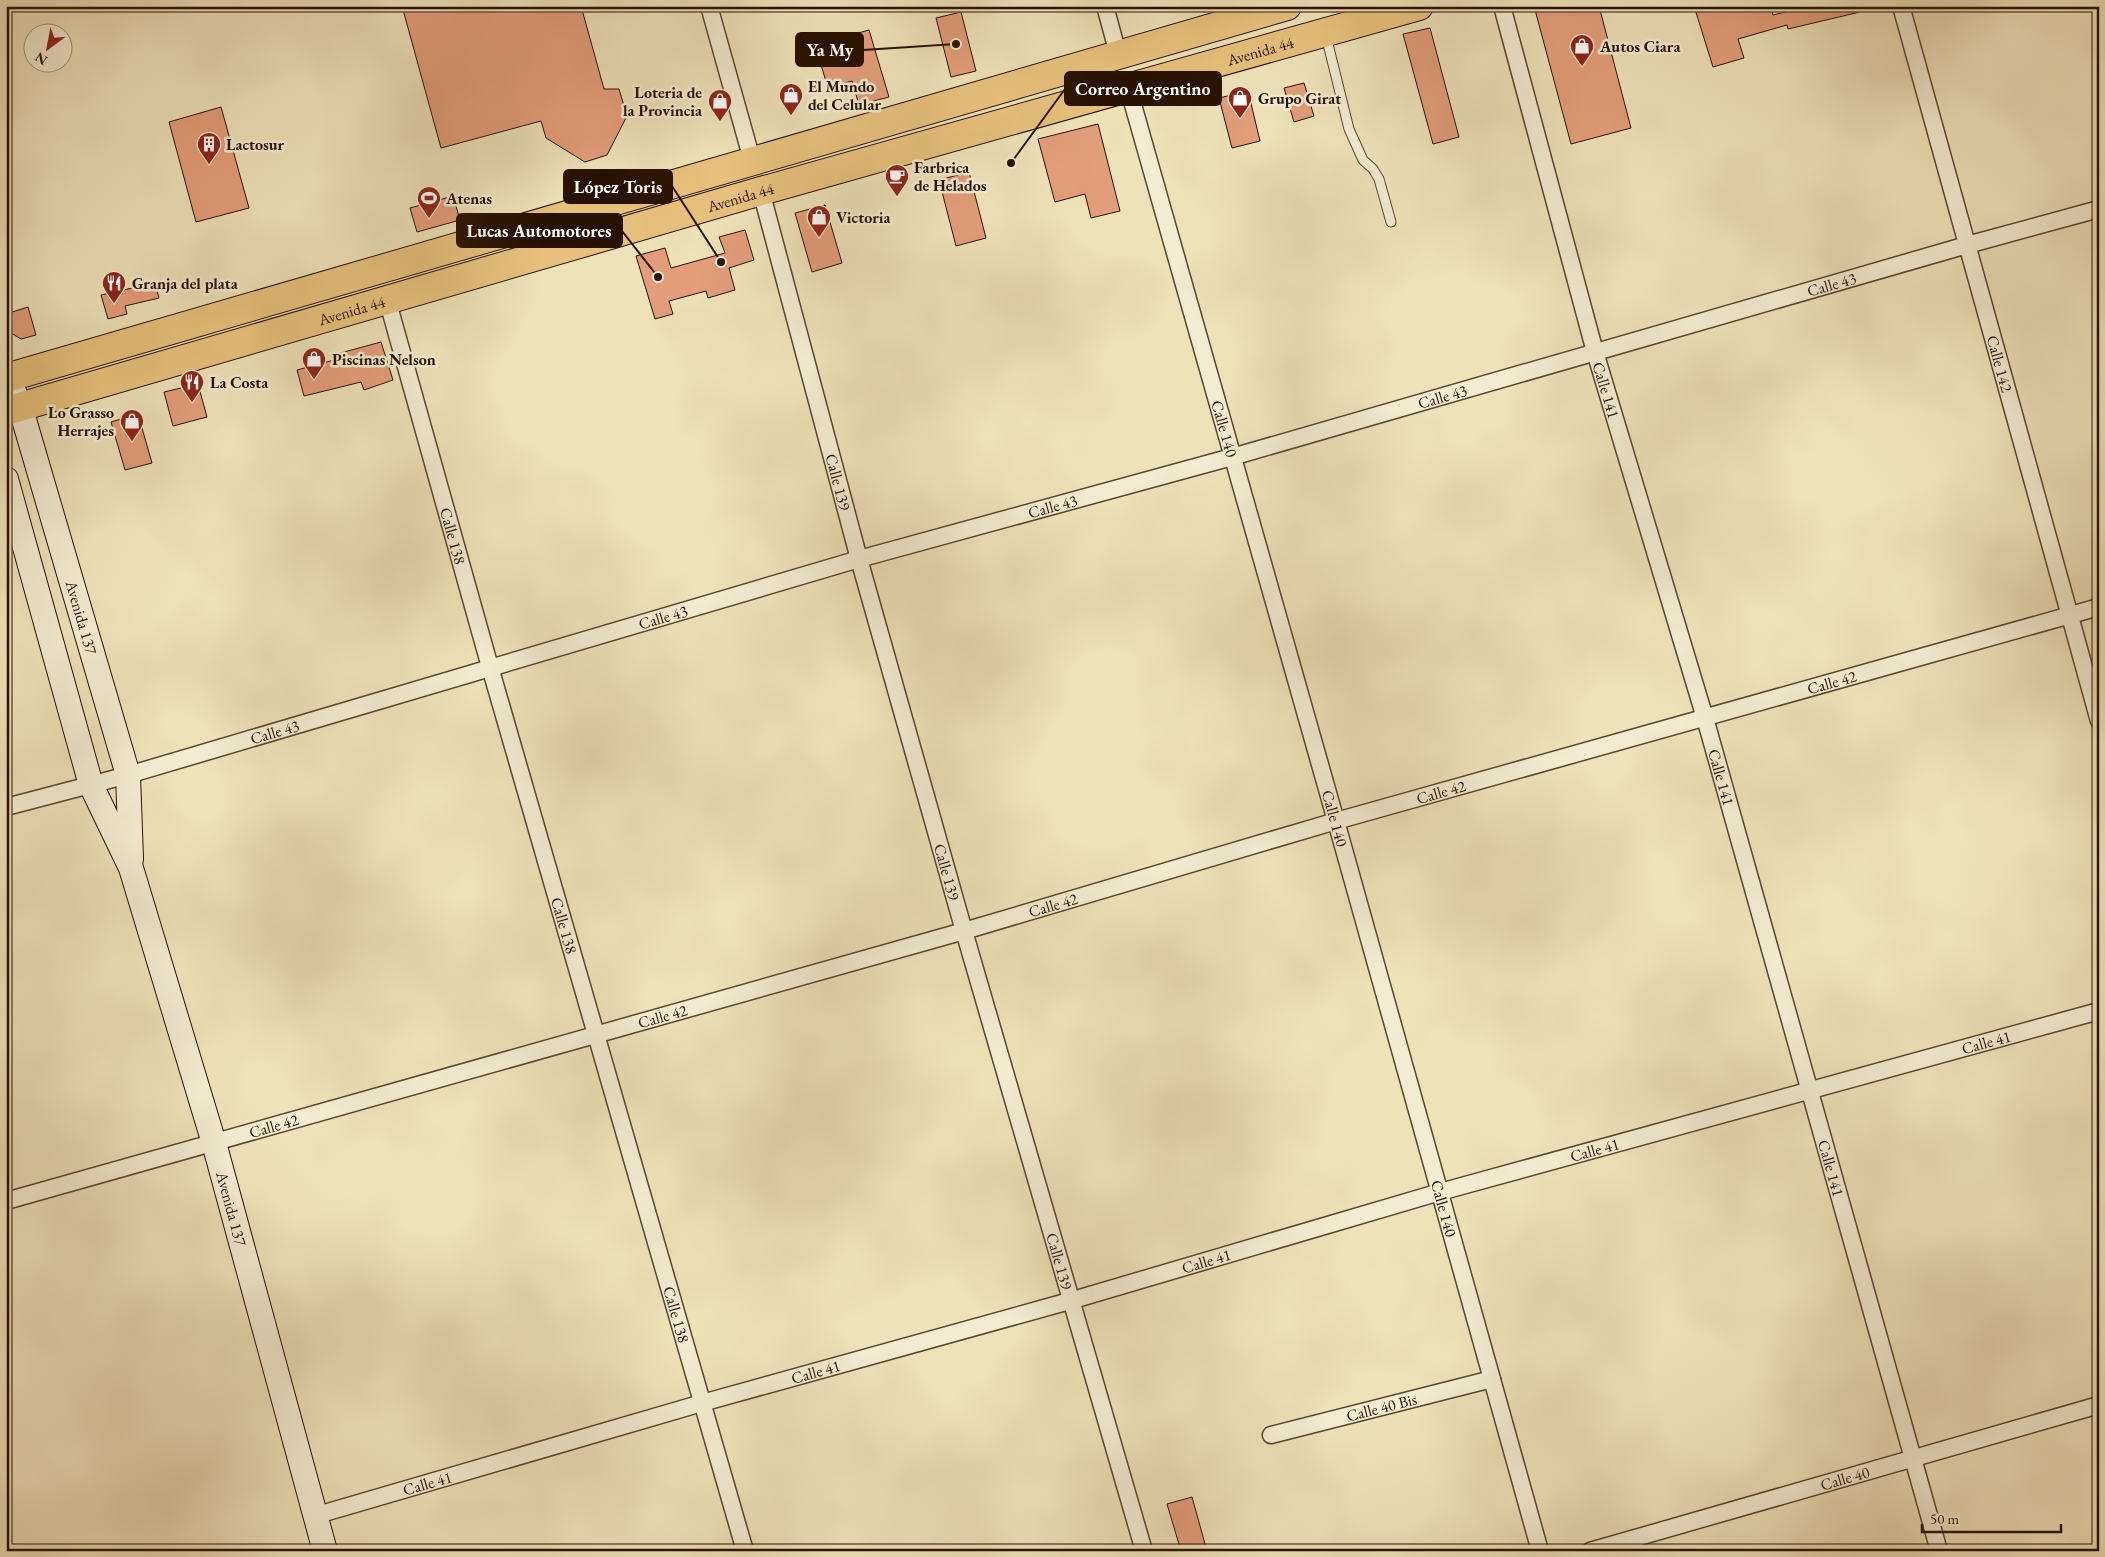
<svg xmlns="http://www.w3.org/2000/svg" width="2105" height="1557" font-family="'EB Garamond',serif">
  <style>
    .building { fill: #e39d7a; stroke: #271100 }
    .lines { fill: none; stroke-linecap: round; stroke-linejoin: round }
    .lane-casing { stroke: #59452e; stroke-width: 11 }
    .street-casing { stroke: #59452e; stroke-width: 19 }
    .secondary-casing { stroke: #271100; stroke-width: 26 }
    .highway-casing { stroke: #271100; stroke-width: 30 }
    .lane { stroke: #f4ecd2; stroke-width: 9 }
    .street { stroke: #f4ecd2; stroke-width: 16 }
    .secondary { stroke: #f4ecd2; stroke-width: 24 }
    .highway { stroke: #e7c17c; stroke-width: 28 }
    .labels { text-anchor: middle; stroke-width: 5; stroke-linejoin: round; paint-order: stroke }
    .poi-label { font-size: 16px; font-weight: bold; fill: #271100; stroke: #f4ecd2; text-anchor: start }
    .street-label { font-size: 16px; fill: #271100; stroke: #f4ecd2 }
    .leader { fill: none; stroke: #271100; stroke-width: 2 }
    .callout-dot { fill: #271100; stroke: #f4ecd2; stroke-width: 2 }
    .callout { fill: #271100; stroke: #271100; stroke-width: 2 }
    .callout-label { font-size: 18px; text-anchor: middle; font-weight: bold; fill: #fff }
  </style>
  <rect width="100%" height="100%" fill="#eee2b9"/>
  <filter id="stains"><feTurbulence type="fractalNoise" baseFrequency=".004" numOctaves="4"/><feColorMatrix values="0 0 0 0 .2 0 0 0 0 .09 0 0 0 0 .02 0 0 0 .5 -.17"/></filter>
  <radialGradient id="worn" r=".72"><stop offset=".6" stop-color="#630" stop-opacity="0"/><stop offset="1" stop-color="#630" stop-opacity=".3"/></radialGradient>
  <path class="building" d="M402 6H581L604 89H619L627 116 607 155 585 162 546 138 541 121 441 148Z
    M1534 6H1599L1631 128 1571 144Z
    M1694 6H1771L1773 15 1809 6H1859L1860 12 1788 29 1787 25 1738 39 1744 58 1713 67Z
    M961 12 976 71 951 77 936 18Z
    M1430 28 1459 137 1433 144 1403 34Z
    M869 30 889 97 859 105 852 81 828 88 815 45Z
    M1304 83 1314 116 1294 122 1284 88Z
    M1248 91 1260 141 1232 148 1219 98Z
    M221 107 249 208 196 222 169 122Z
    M1098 124 1120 211 1091 218 1085 194 1055 202 1038 139Z
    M969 172 986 238 956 246 939 180Z
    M453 196 460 220 417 232 410 208Z
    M825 205 842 263 812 272 795 213Z
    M745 230 754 260 729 268 735 290 708 298 706 291 669 301 673 314 655 319 636 256 665 248 671 268 725 253 719 237Z
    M155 283 159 298 125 306 127 314 108 319 101 295Z
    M28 307 36 335 21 339 11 333 6 314Z
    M381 342 393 380 364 390 361 382 304 396 297 370 334 360 333 355Z
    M198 384 207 417 173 426 164 392Z
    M138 414 152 463 125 470 111 422Z
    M1192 1497 1207 1551H1181L1167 1504Z"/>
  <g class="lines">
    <g class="lane-casing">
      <path id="lane" d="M1326 36 1349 129 1363 160 1373 169 1379 179 1391 222"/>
    </g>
    <g class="street-casing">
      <g id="street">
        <path d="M709 6 752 160"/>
        <path d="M1105 6 1118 54"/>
        <path id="s1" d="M1502 6 1595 352 1705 718 1939 1551"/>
        <path id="s2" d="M1901 6 2099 721"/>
        <path id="s3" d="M1128 87 1336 821 1540 1551"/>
        <path id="s4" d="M761 191 859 559 964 931 1144 1551"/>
        <path id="s5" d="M387 299 490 667 745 1551"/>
        <path id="s6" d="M6 807 128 775 859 559 1232 457 1967 245 2099 209"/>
        <path id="s7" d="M6 1201 964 931 1336 821 2099 607"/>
        <path id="s8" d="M1271 1435 1492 1379"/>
        <path id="s9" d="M314 1516 702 1403 1073 1300 1440 1192 2099 1011"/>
        <path id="s10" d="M1590 1551 2099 1405"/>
      </g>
    </g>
    <g class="secondary-casing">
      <g id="secondary">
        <path id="s11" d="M6 373 20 406 128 775 131 859"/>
        <path id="s12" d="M6 479 91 785 131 868 214 1143 325 1551"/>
      </g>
    </g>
    <g class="highway-casing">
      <g id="highway">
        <path d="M6 378 1287 6"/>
        <path id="s13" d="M6 411 761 191 1419 6"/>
      </g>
    </g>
    <use href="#lane" class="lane"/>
    <use href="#street" class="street"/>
    <use href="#secondary" class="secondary"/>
    <use href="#highway" class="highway"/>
  </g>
  <defs>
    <g id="shop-pin" transform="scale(1.25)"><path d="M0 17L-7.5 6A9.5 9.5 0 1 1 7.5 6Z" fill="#8f2418" stroke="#f4ecd2"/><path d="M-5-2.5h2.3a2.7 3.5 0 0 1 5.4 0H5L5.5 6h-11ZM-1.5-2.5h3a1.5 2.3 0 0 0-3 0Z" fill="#fff"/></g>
    <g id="building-pin" transform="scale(1.25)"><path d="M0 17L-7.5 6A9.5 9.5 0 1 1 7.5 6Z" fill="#8f2418" stroke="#f4ecd2"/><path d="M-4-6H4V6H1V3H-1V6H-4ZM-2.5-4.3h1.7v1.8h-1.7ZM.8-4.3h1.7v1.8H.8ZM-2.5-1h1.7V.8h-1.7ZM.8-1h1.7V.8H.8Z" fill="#fff"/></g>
    <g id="cafe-pin" transform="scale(1.25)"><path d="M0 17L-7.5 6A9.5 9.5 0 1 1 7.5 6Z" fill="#8f2418" stroke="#f4ecd2"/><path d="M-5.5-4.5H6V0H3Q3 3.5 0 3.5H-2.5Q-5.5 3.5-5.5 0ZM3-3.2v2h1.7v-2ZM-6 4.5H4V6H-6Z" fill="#fff"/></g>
    <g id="stadium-pin" transform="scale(1.25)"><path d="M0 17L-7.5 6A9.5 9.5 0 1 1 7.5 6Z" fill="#8f2418" stroke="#f4ecd2"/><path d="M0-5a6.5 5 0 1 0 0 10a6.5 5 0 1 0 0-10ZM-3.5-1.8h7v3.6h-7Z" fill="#fff"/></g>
    <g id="restaurant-pin" transform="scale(1.25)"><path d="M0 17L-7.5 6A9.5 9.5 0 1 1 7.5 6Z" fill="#8f2418" stroke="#f4ecd2"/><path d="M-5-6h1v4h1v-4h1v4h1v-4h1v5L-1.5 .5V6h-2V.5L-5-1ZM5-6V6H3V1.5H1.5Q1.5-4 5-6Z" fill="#fff"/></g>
  </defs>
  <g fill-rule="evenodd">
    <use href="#shop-pin" x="1582" y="46"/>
    <use href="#shop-pin" x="791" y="95"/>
    <use href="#shop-pin" x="1240" y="98"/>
    <use href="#shop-pin" x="720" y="101"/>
    <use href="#building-pin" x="209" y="144"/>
    <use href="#cafe-pin" x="897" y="176"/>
    <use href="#stadium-pin" x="429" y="198"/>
    <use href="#shop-pin" x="819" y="217"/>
    <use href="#restaurant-pin" x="114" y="283"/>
    <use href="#shop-pin" x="314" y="359"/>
    <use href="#restaurant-pin" x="192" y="382"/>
    <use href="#shop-pin" x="132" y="421"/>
  </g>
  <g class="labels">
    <g class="poi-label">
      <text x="1600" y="52">Autos Ciara</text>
      <text x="808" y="92">El Mundo<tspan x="808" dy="18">del Celular</tspan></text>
      <text x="702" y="98" text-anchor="end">Loteria de<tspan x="702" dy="18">la Provincia</tspan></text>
      <text x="1258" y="104">Grupo Girat</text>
      <text x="226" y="150">Lactosur</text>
      <text x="914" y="173">Farbrica<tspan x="914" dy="18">de Helados</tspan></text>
      <text x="446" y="204">Atenas</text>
      <text x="836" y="223">Victoria</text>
      <text x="132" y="289">Granja del plata</text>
      <text x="332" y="365">Piscinas Nelson</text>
      <text x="210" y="388">La Costa</text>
      <text x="114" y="418" text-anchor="end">Lo Grasso<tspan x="114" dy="18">Herrajes</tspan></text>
    </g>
    <g class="street-label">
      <text dy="6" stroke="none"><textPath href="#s13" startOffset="1305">Avenida 44</textPath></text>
      <text dy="6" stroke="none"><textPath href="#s13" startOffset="765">Avenida 44</textPath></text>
      <text dy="6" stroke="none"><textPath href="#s6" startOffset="1899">Calle 43</textPath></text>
      <text dy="6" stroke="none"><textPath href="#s13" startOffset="360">Avenida 44</textPath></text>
      <text dy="6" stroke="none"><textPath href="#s2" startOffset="371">Calle 142</textPath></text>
      <text dy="6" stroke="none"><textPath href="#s1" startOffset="398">Calle 141</textPath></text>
      <text dy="6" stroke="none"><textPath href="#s6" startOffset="1494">Calle 43</textPath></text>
      <text dy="6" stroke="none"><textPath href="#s3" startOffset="355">Calle 140</textPath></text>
      <text dy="6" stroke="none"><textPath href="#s4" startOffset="301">Calle 139</textPath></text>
      <text dy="6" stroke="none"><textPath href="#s6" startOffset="1089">Calle 43</textPath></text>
      <text dy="6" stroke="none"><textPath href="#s5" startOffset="246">Calle 138</textPath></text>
      <text dy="6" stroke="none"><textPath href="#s6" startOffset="684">Calle 43</textPath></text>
      <text dy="6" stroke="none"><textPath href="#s11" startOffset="256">Avenida 137</textPath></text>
      <text dy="6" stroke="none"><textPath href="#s7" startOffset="1898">Calle 42</textPath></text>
      <text dy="6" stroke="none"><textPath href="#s6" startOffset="279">Calle 43</textPath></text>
      <text dy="6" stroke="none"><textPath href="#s1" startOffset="802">Calle 141</textPath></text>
      <text dy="6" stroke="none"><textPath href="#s7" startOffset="1492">Calle 42</textPath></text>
      <text dy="6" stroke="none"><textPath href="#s3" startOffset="760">Calle 140</textPath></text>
      <text dy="6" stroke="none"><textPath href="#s4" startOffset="706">Calle 139</textPath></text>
      <text dy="6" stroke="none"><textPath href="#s7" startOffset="1088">Calle 42</textPath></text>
      <text dy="6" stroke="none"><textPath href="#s5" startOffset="651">Calle 138</textPath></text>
      <text dy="6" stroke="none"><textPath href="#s7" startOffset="682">Calle 42</textPath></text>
      <text dy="6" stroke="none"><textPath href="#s9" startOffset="1738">Calle 41</textPath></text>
      <text dy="6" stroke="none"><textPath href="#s7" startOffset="278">Calle 42</textPath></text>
      <text dy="6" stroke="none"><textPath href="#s9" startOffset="1332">Calle 41</textPath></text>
      <text dy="6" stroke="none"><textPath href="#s1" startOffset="1208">Calle 141</textPath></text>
      <text dy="6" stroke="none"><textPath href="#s12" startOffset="765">Avenida 137</textPath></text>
      <text dy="6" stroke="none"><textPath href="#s3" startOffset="1165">Calle 140</textPath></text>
      <text dy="6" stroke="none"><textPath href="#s4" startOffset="1111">Calle 139</textPath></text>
      <text dy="6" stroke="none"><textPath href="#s9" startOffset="928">Calle 41</textPath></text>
      <text dy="6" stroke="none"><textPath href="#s5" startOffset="1056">Calle 138</textPath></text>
      <text dy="6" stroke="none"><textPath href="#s9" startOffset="522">Calle 41</textPath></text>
      <text dy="6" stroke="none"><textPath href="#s8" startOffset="114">Calle 40 Bis</textPath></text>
      <text dy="6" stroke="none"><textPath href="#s10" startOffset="265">Calle 40</textPath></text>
      <text dy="6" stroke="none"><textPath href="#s9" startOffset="118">Calle 41</textPath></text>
    </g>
  </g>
  <path class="leader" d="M956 44L863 50M1011 163L1065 89M721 262L672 186M658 277L622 231"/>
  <g class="callout-dot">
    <circle cx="956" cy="44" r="5"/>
    <circle cx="1011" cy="163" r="5"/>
    <circle cx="721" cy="262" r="5"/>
    <circle cx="658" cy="277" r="5"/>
  </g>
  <g class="callout">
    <rect x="796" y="33" width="67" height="33" rx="5"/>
    <rect x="1065" y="72" width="156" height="33" rx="5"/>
    <rect x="564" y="170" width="108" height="33" rx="5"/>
    <rect x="457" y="214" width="165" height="33" rx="5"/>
  </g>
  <g class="callout-label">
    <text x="830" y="56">Ya My</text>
    <text x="1143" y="95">Correo Argentino</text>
    <text x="618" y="193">López Toris</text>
    <text x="539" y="237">Lucas Automotores</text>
  </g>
  <rect width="2105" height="1557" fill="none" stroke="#eee2b9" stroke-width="25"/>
  <rect x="8" y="8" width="2090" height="1542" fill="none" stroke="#271100" stroke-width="2.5"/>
  <rect x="12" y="12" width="2080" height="1532" fill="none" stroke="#271100"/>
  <g transform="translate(48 48) rotate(212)"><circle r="24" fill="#f4ecd2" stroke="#a2947e"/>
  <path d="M0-4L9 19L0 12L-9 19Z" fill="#8f2418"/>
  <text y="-8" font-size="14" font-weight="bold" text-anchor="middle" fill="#271100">N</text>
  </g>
  <path d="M1922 1524v8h139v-8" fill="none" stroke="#271100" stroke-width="2.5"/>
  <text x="1930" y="1524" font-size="15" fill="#271100" stroke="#f4ecd2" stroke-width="4" paint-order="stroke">50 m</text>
  <rect width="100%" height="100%" filter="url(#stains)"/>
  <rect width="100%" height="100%" fill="url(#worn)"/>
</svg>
